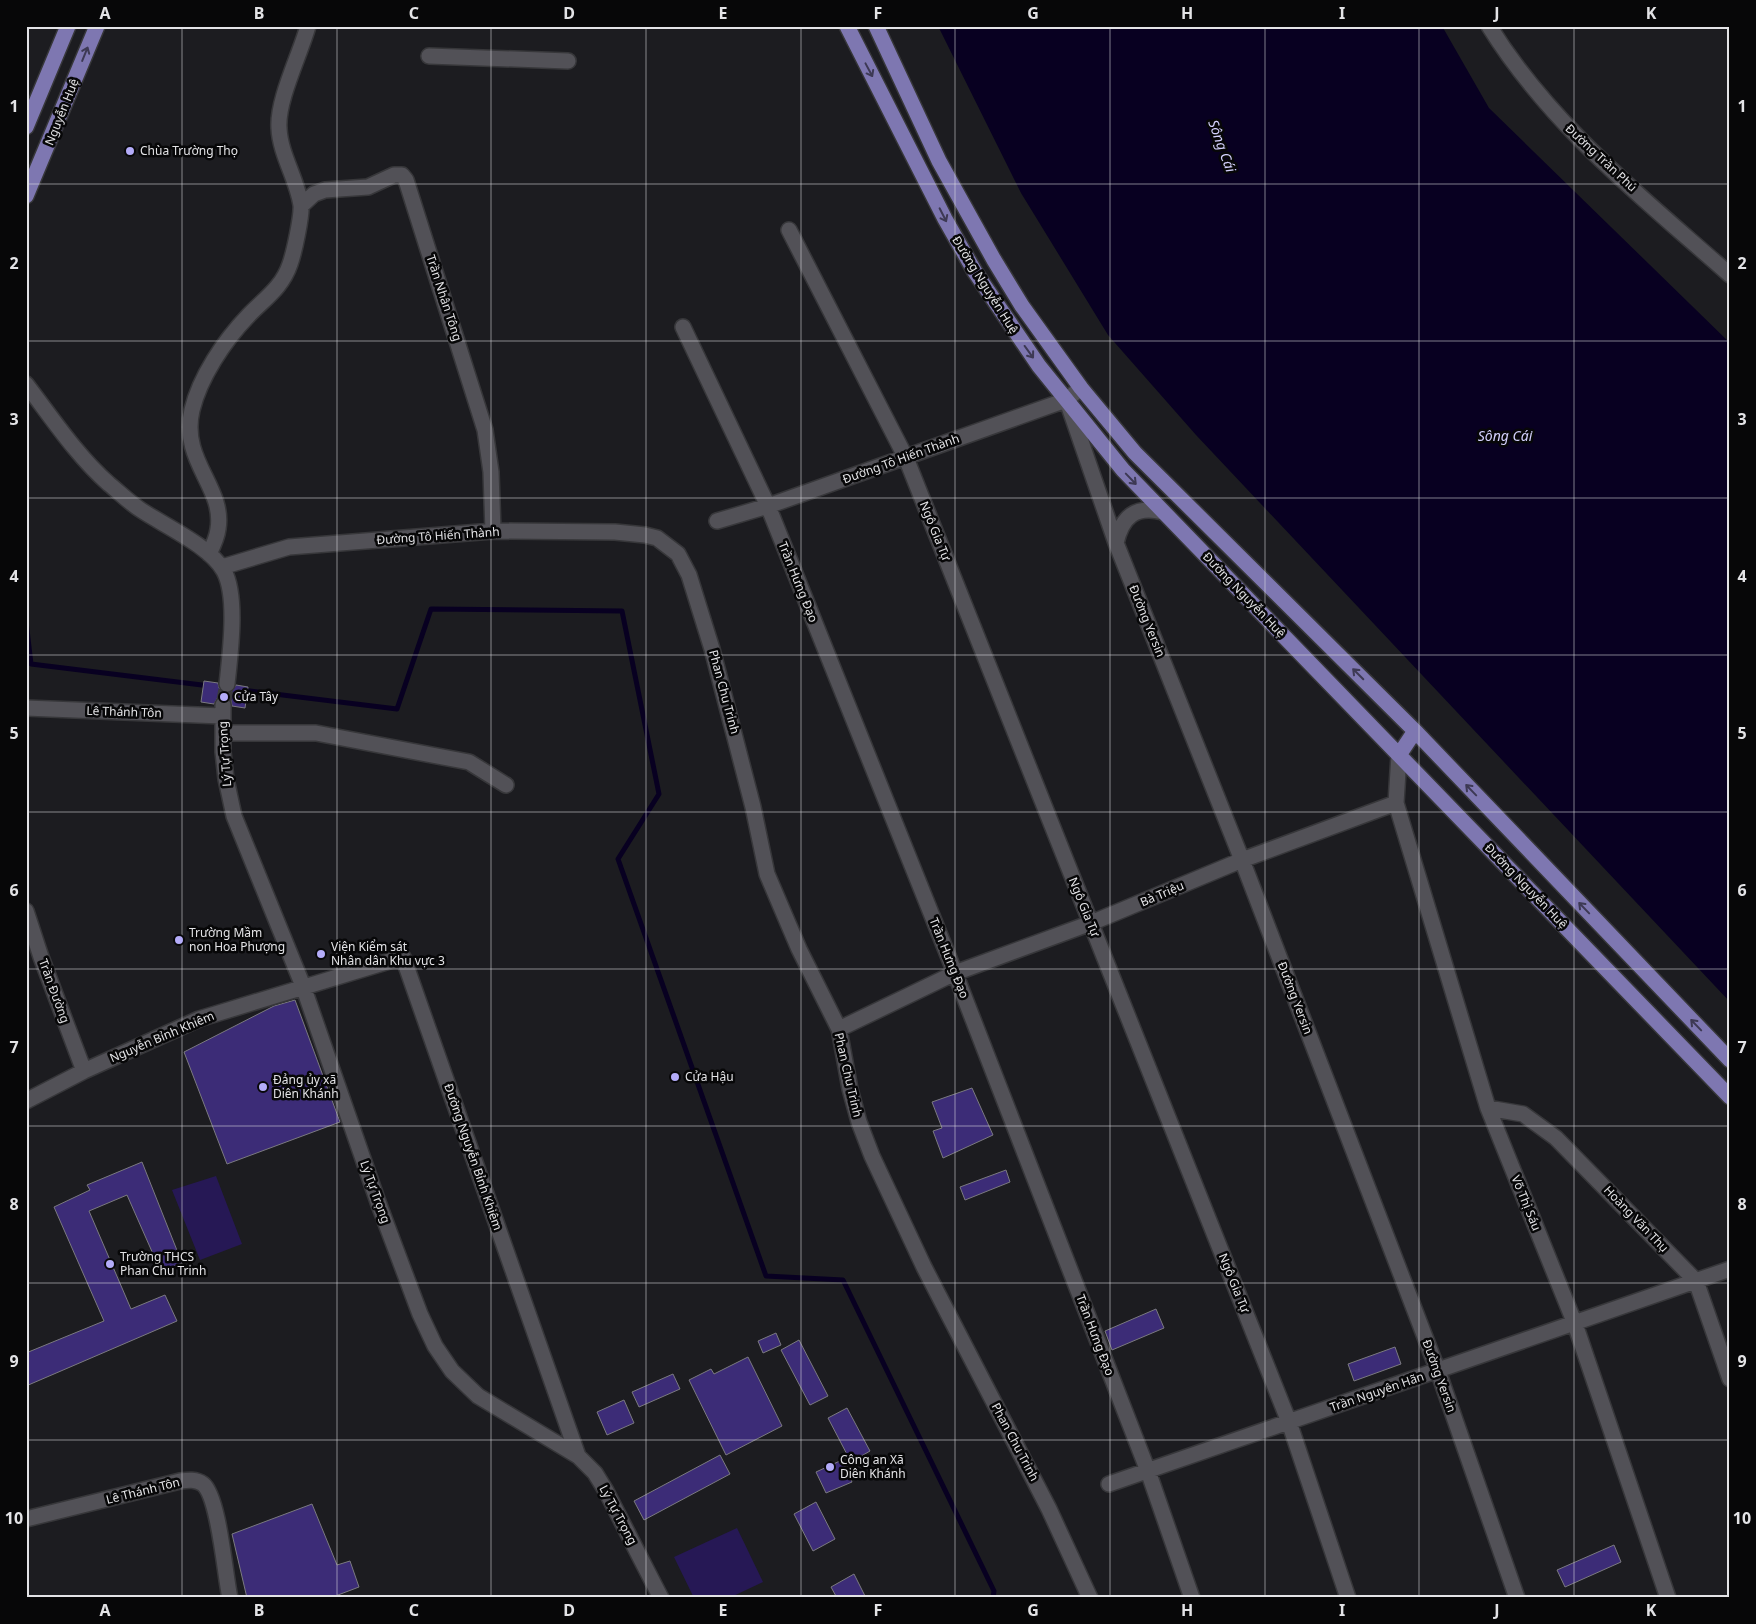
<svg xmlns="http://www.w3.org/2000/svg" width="1756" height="1624" font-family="'Noto Sans',sans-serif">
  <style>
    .green { fill: #261855 }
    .water { fill: #080021 }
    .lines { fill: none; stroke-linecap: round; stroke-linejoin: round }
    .stream { stroke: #080021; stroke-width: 5 }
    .building { fill: #3c2c77; stroke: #7b7a80 }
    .minor-tunnel { stroke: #3a3a3e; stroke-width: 15; stroke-dasharray: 15 8; stroke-linecap: butt }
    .minor-casing { stroke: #37373a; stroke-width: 18 }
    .major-casing { stroke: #37373a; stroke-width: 18 }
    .minor { stroke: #525157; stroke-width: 15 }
    .major { stroke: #7e77b1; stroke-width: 15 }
    .oneway { stroke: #3d3954 }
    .grid { fill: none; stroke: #e3e3e6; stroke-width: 1; stroke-opacity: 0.55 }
    .poi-dot { fill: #b4acf9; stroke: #070708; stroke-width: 2 }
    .labels { text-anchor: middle; stroke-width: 5; stroke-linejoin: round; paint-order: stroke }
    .street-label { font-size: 12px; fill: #e3e3e6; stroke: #070708 }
    .poi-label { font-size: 12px; fill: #e3e3e6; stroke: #070708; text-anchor: start }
    .water-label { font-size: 14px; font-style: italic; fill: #d3d0fc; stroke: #070708 }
    .neatline { fill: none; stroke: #e3e3e6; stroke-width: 2 }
    .grid-label { font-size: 16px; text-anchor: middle; font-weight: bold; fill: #e3e3e6 }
  </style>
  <rect width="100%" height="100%" fill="#1c1c20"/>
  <path class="green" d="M216 1176 242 1244 200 1260 172 1190Z
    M737 1528 763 1582 729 1598H694L674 1557Z"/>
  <path class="water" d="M938 26H1442L1489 108 1730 343V1002L1196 435 1108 335 1021 193Z"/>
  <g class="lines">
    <path class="stream" d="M26 621 31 664 210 686
      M226 688 397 709 431 609 622 611 659 794 618 859 766 1276 843 1280 994 1591 993 1598"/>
  </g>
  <path class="building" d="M204 681 218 683 219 688 226 693 231 692 236 685 248 687 245 708 232 706 231 700 223 696 218 697 214 704 201 702Z
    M295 1000 340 1122 227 1164 184 1052 274 1006Z
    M972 1088 993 1135 943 1158 933 1131 942 1128 932 1102Z
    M142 1162 182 1263 161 1272 127 1195 89 1211 131 1309 165 1295 177 1321 26 1386V1353L104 1321 54 1207 90 1190 87 1185Z
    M1006 1170 1010 1182 965 1200 960 1187Z
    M1156 1309 1164 1328 1112 1350 1105 1331Z
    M776 1333 781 1345 763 1353 758 1341Z
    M799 1340 828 1396 810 1405 781 1350Z
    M1395 1347 1401 1364 1354 1381 1348 1364Z
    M748 1357 782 1426 726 1455 689 1380 711 1369 714 1374Z
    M673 1374 680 1389 639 1407 632 1392Z
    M624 1400 634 1423 607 1435 597 1412Z
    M847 1408 870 1451 851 1462 828 1418Z
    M720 1455 730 1474 644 1520 634 1501Z
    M842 1460 852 1482 826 1493 816 1472Z
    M816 1502 835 1539 813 1551 794 1514Z
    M312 1504 337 1565 350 1561 359 1587 330 1598H247L232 1534Z
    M1614 1545 1621 1562 1565 1587 1557 1570Z
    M854 1574 866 1598H837L831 1587Z"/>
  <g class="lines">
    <path class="minor-tunnel" d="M223 705 227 684"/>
    <g class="minor-casing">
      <path id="minor" d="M1489 26C1551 126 1643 198 1730 275
        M429 56 568 61
        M301 206 314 194 325 190 368 187 394 175H402L406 180 485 430 491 472 493 531
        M789 230 906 458 1289 1422 1348 1598
        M683 327 768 506 955 973 1148 1471 1192 1598
        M26 384C52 418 77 456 109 484 120 493 130 503 141 510 165 526 210 546 224 571 238 597 230 655 227 684
        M1067 401 1116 543 1242 860 1438 1371 1517 1598
        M717 521 768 506 1066 400 1081 388
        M1116 543C1122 517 1135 505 1163 512
        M209 554C213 546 217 538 218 529 225 487 180 461 192 410 200 377 224 341 248 316 264 299 282 288 290 264 294 253 302 216 301 205 297 179 280 154 279 128 277 100 300 55 308 26
        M222 567 289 547 493 531 615 532 645 535 657 538 678 554 689 575 712 649 753 807 767 874 799 949 839 1029 850 1089 859 1122 872 1156 924 1267 1049 1509 1090 1598
        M223 705V752L226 779 234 816 303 986 378 1202 420 1314 435 1346 452 1371 478 1396 578 1456 595 1473 606 1491 661 1598
        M26 708 222 716
        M223 733H316L469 762 506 785
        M1399 755 1396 803 1488 1108 1575 1324 1668 1598
        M26 911 41 957 84 1071
        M839 1029 955 973 1091 923 1242 860 1396 803
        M26 1101 84 1071 199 1019 403 957 578 1456
        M1488 1108 1523 1114 1556 1138 1696 1281 1730 1379
        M1109 1484 1730 1269
        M26 1519 180 1481C188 1480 196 1479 203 1484 219 1497 225 1576 230 1598"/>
    </g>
    <g class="major-casing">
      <path id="major" d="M847 26 945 219 975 272 1039 366 1123 470 1730 1097
        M876 26 939 161 994 260 1022 306 1081 388 1135 453 1415 731 1730 1060
        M26 127 68 26
        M26 196 97 26
        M1399 755 1415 731"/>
    </g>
    <use href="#minor" class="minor"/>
    <use href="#major" class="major"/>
  </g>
  <defs><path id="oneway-shaft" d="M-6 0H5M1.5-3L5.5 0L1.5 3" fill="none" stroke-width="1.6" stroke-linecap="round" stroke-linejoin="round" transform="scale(1.25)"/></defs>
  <g class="oneway">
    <use href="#oneway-shaft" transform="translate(85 54) rotate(-68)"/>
    <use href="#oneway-shaft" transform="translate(869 70) rotate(62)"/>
    <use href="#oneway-shaft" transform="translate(943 215) rotate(63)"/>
    <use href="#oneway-shaft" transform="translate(1029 352) rotate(54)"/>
    <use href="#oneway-shaft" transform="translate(1131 479) rotate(46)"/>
    <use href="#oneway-shaft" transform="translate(1358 674) rotate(-135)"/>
    <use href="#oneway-shaft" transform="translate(1471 790) rotate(-134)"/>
    <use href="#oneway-shaft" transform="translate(1584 908) rotate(-134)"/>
    <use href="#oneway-shaft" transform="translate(1696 1025) rotate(-134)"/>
  </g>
  <path class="grid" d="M182 26V1598M337 26V1598M491 26V1598M646 26V1598M801 26V1598M955 26V1598M1110 26V1598M1265 26V1598M1419 26V1598M1574 26V1598M26 184H1730M26 341H1730M26 498H1730M26 655H1730M26 812H1730M26 969H1730M26 1126H1730M26 1283H1730M26 1440H1730"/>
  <g class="poi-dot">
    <circle cx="130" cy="151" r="5"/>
    <circle cx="224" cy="697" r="5"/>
    <circle cx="179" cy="940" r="5"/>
    <circle cx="321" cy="954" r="5"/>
    <circle cx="675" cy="1077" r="5"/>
    <circle cx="263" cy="1087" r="5"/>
    <circle cx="110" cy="1264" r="5"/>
    <circle cx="830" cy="1467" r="5"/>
  </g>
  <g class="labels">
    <g class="street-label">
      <text transform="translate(62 112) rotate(-68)" y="4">Nguyễn Huệ</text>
      <text transform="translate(1601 158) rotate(43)" y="4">Đường Trần Phú</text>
      <text transform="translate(985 285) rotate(58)" y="4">Đường Nguyễn Huệ</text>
      <text transform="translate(444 298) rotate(72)" y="4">Trần Nhân Tông</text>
      <text transform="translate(901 459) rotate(-20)" y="4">Đường Tô Hiến Thành</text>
      <text transform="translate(935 531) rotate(68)" y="4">Ngô Gia Tự</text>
      <text transform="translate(438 536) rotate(-4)" y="4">Đường Tô Hiến Thành</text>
      <text transform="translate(798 582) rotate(68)" y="4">Trần Hưng Đạo</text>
      <text transform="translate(1244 595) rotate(46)" y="4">Đường Nguyễn Huệ</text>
      <text transform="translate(1147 621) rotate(68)" y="4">Đường Yersin</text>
      <text transform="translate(724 692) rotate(75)" y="4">Phan Chu Trinh</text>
      <text transform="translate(124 712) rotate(2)" y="4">Lê Thánh Tôn</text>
      <text transform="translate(225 754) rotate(-94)" y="4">Lý Tự Trọng</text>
      <text transform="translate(1526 886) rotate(46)" y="4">Đường Nguyễn Huệ</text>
      <text transform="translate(1162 894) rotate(-23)" y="4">Bà Triệu</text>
      <text transform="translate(1084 907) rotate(68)" y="4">Ngô Gia Tự</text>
      <text transform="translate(949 958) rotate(68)" y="4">Trần Hưng Đạo</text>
      <text transform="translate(54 991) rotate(70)" y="4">Trần Đường</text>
      <text transform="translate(1295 998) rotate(69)" y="4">Đường Yersin</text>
      <text transform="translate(162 1037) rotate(-23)" y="4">Nguyễn Bỉnh Khiêm</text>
      <text transform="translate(848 1075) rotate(77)" y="4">Phan Chu Trinh</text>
      <text transform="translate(473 1157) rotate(71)" y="4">Đường Nguyễn Bỉnh Khiêm</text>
      <text transform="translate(375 1192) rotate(70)" y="4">Lý Tự Trọng</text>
      <text transform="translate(1526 1203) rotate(68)" y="4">Võ Thị Sáu</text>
      <text transform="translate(1636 1219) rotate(46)" y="4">Hoàng Văn Thụ</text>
      <text transform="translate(1234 1283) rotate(68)" y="4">Ngô Gia Tự</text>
      <text transform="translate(1095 1335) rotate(69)" y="4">Trần Hưng Đạo</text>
      <text transform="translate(1439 1376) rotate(70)" y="4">Đường Yersin</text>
      <text transform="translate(1377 1392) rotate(-19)" y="4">Trần Nguyên Hãn</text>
      <text transform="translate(1015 1442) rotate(62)" y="4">Phan Chu Trinh</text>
      <text transform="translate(143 1491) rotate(-14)" y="4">Lê Thánh Tôn</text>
      <text transform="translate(618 1515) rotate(62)" y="4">Lý Tự Trọng</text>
    </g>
    <g class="poi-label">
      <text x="140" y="155">Chùa Trường Thọ</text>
      <text x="234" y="701">Cửa Tây</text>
      <text x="189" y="937">Trường Mầm<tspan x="189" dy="14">non Hoa Phượng</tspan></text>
      <text x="331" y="951">Viện Kiểm sát<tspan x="331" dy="14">Nhân dân Khu vực 3</tspan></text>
      <text x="685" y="1081">Cửa Hậu</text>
      <text x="273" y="1084">Đảng ủy xã<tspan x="273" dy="14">Diên Khánh</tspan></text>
      <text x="120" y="1261">Trường THCS<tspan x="120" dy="14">Phan Chu Trinh</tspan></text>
      <text x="840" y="1464">Công an Xã<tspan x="840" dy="14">Diên Khánh</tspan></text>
    </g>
    <g class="water-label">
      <text transform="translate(1222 146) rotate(70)" y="5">Sông Cái</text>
      <text x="1505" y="441">Sông Cái</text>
    </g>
  </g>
  <rect width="1756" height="1624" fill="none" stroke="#070708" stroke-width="55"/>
  <rect x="28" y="28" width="1700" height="1568" class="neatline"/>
  <g class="grid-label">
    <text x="105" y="19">A</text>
    <text x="259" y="19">B</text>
    <text x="414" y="19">C</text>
    <text x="569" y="19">D</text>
    <text x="723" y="19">E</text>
    <text x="878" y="19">F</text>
    <text x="1033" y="19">G</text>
    <text x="1187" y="19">H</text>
    <text x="1342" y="19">I</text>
    <text x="1497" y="19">J</text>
    <text x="1651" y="19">K</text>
    <text x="14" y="112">1</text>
    <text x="1742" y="112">1</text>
    <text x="14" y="269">2</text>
    <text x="1742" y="269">2</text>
    <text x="14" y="425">3</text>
    <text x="1742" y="425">3</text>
    <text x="14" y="582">4</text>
    <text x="1742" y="582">4</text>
    <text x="14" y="739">5</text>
    <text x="1742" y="739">5</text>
    <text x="14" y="896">6</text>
    <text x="1742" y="896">6</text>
    <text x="14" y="1053">7</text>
    <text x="1742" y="1053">7</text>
    <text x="14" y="1210">8</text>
    <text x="1742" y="1210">8</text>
    <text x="14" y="1367">9</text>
    <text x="1742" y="1367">9</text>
    <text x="14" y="1524">10</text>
    <text x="1742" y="1524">10</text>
    <text x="105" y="1616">A</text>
    <text x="259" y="1616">B</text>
    <text x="414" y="1616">C</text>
    <text x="569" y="1616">D</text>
    <text x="723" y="1616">E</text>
    <text x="878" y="1616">F</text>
    <text x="1033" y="1616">G</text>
    <text x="1187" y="1616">H</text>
    <text x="1342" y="1616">I</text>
    <text x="1497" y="1616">J</text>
    <text x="1651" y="1616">K</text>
  </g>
</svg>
